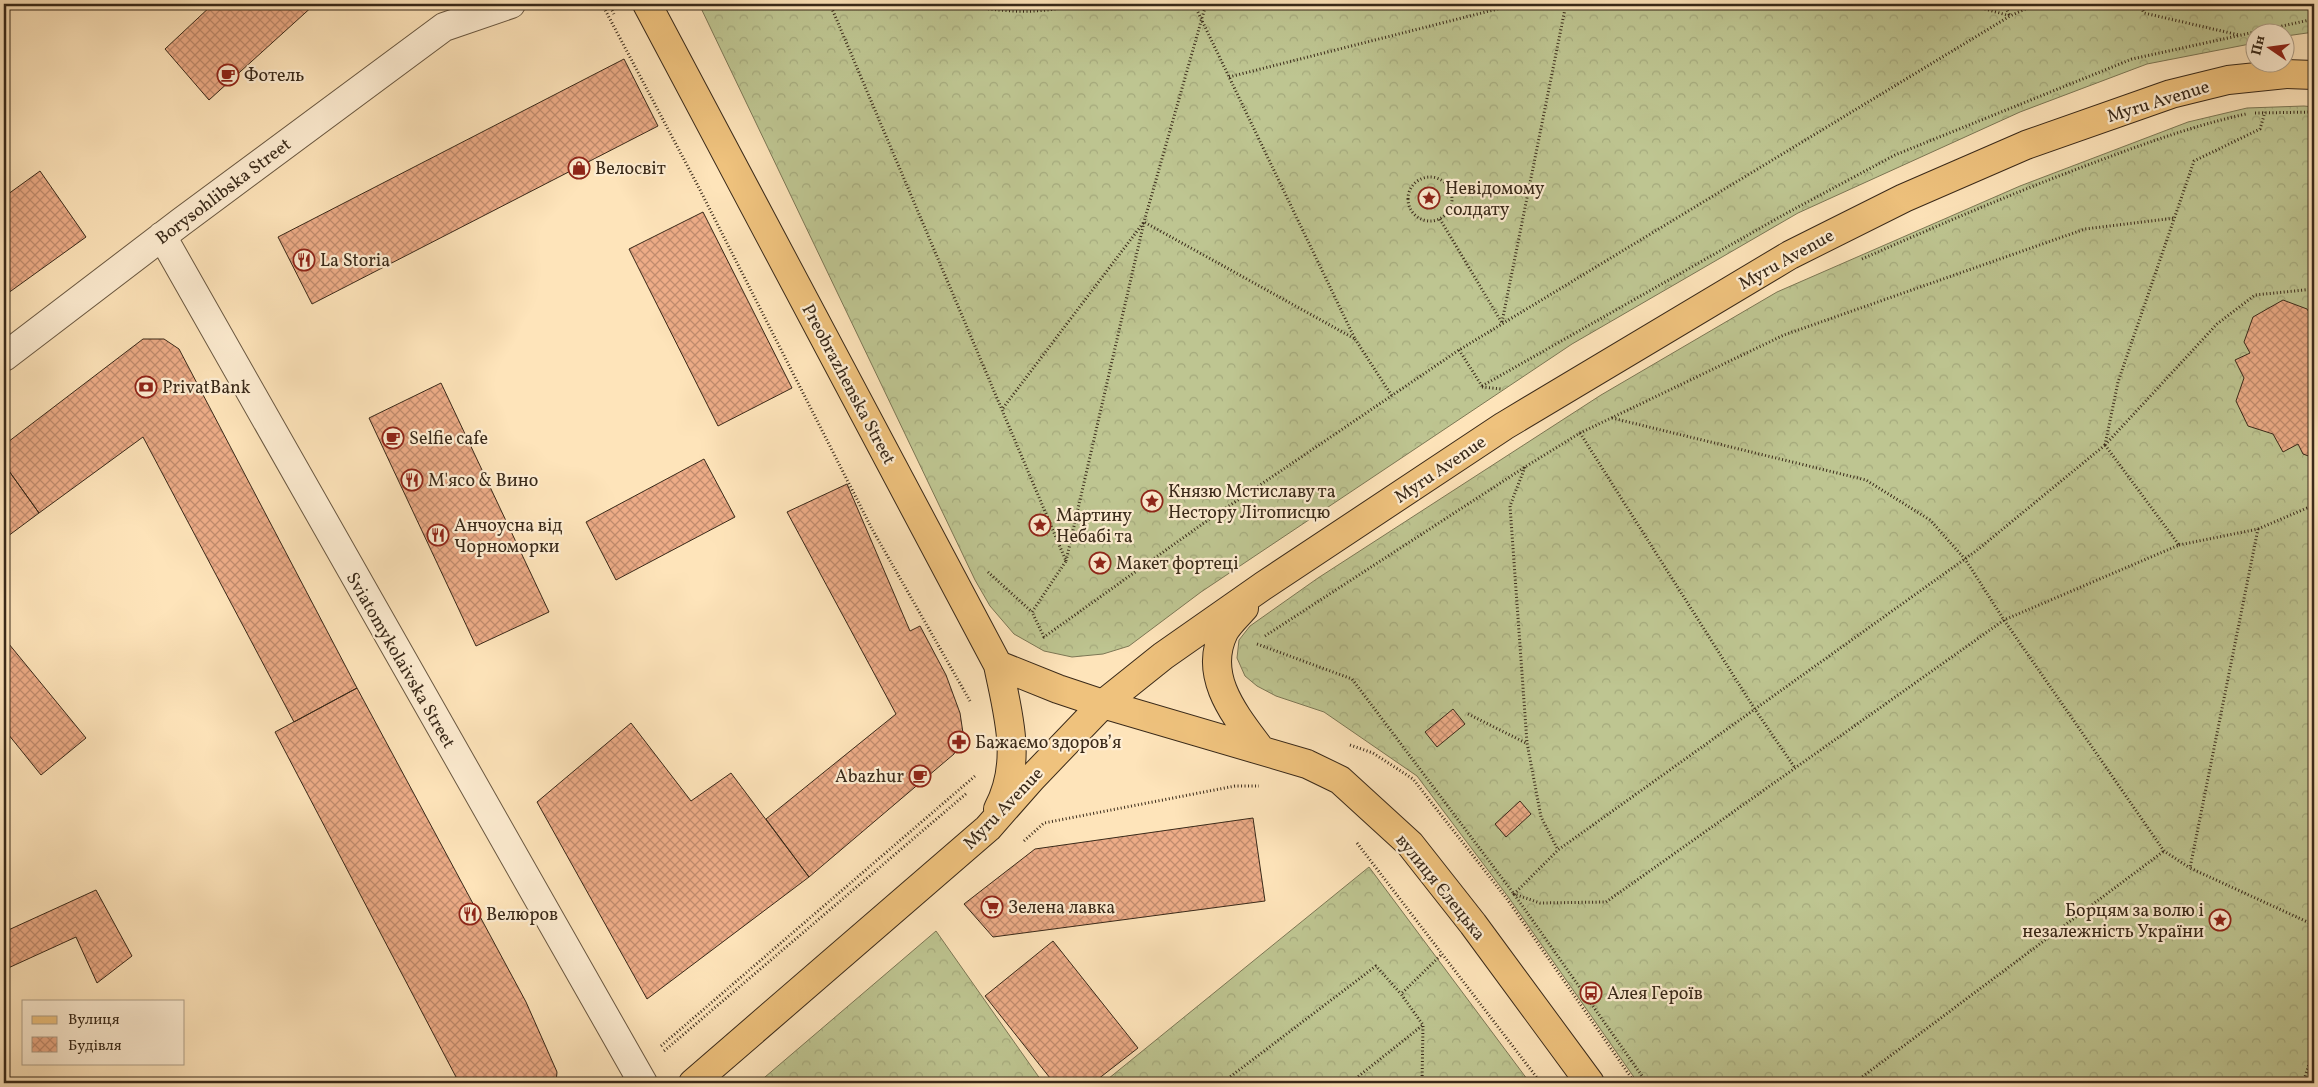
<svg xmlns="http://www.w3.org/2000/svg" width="2318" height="1087" font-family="Vollkorn,serif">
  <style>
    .forest { fill: url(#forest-crowns); stroke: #7c7755 }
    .building { fill: url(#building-cross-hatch); stroke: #392919 }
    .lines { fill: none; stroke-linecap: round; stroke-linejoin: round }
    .street-casing { stroke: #6a5841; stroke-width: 30 }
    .primary-casing { stroke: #392919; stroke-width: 30 }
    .path { stroke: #392919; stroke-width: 3; stroke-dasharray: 1 2.5; stroke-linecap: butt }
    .street { stroke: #feedd2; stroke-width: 28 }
    .primary { stroke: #efc27d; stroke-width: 28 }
    .labels { text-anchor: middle; stroke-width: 4.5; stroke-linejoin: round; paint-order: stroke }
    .poi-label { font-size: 18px; fill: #392919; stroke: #feedd2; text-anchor: start }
    .street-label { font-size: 18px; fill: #392919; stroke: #feedd2 }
  </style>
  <defs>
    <pattern id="forest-crowns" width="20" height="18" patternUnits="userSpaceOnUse" patternTransform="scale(1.25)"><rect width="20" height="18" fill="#bec591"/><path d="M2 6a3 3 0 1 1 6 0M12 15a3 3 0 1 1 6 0" fill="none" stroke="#a4a97c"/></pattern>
    <pattern id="building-cross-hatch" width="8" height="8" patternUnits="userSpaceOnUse" patternTransform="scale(1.25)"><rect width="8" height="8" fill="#edac87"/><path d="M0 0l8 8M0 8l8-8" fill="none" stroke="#c18c6e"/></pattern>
  </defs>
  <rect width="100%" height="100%" fill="#fee4ba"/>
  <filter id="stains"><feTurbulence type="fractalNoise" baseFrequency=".004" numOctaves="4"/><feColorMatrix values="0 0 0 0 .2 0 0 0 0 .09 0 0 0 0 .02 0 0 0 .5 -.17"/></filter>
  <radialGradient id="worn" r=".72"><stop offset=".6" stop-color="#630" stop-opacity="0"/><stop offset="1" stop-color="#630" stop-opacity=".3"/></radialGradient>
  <path class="forest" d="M699 4H2314V32L2286 36V32H2256L2255 43 2147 64 2020 112 1798 213 1572 344 1201 592 1129 646 1103 654 1072 657 1044 651 1014 634 990 606 975 580Z
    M2304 106 2314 107V1083H1638L1509 898 1417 776 1324 712 1276 696 1257 686 1245 676 1237 658 1239 640 1250 626 1318 578 1601 395 1777 292 2020 186 2188 122 2247 108Z
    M1369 867 1530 1083H1103Z
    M936 931 1043 1083H758Z"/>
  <path class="building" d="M213 4H315L209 100 165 49Z
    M624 59 658 126 312 304 278 237Z
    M40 171 86 237 4 296V197Z
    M703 212 792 388 718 426 629 249Z
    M2283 300 2307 309 2313 319 2314 318V458L2303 454 2298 444 2283 452 2273 434 2248 426 2236 401 2244 378 2235 360 2250 353 2244 342 2253 317Z
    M143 339H164L179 349 357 688 294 722 143 437 39 513 4 464V445Z
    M441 383 549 612 476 646 369 418Z
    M704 459 735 517 616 580 586 522Z
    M4 464 39 513 4 539Z
    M847 484 910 631 920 626 946 675 960 713 963 733 954 754 809 877 766 819 896 714 787 512Z
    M4 638 86 738 41 775 4 729Z
    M357 688 526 1002 557 1072 556 1083H452L456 1077 275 732Z
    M1453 709 1465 724 1437 747 1425 732Z
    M631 723 691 801 731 773 809 877 647 999 537 802Z
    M1520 801 1531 814 1506 837 1495 824Z
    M1253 818 1265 901 993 937 964 904 1035 849Z
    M96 890 132 956 97 983 76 937 6 969 4 962V932Z
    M1053 941 1138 1048 1093 1083H1054L985 996Z"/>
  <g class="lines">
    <g class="street-casing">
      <path id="street" d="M162 236 643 1083
        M4 357 181 222 444 27 511 4"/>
    </g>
    <g class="primary-casing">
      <path id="primary" d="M647 4 998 665 1058 689 1103 704 1307 764 1340 780 1410 844 1473 924 1590 1083
        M1244 608C1238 615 1229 623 1224 632 1202 677 1236 716 1261 750
        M998 665C1008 714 1023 762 998 809
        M693 1083 988 828 1032 778 1103 704 1163 656 1263 586 1504 426 1790 255 1904 198 2026 145 2171 94 2228 80 2286 74 2314 75"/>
    </g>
    <path class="path" d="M602 4 698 186 872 529 970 701
      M609 4 614 14
      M830 4 1066 561 1032 612 1044 637 1201 525 1459 350 2010 16 2004 4
      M957 4C997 11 1036 16 1076 4
      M1968 4 2010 16 2036 4
      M2140 4 2144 13 2239 35
      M1229 77 1517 4
      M2255 113 2314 112
      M1408 199a22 22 0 1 1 44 0a22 22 0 1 1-44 0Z
      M1440 219 1502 323
      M1862 259C1941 224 2020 190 2101 160 2149 142 2196 125 2246 114
      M1502 322 1566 4
      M1355 339 1392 396
      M1459 350 1482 386
      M1482 386 1785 214 1895 155 2132 59 2314 19
      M1482 387 1501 389
      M1003 408 1144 222 1355 339 1194 4
      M1612 418 1866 480 1930 520 1965 559 2004 620 2164 851 2190 868
      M1580 433 1754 708 1795 768
      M2105 445 2179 545 2004 620 1606 902 1540 903 1514 894 1558 850 1976 551Z
      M2105 445 2118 382 2194 161 2260 129 2265 112
      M2105 445 2217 324 2255 295 2314 289
      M1525 467 1510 506 1527 743 1541 817 1558 850
      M2258 529 2314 505
      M2179 545 2258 529 2190 868 2314 925
      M1066 561 1144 222 1206 4
      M988 572 1032 612
      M1265 636 1525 467 1580 433 1784 335 2085 229 2175 218
      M1257 644 1352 679 1514 894 1647 1083
      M1468 714 1526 743
      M1350 745 1373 753 1413 779 1507 899 1635 1083
      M1024 841 1044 823 1235 786H1259
      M1357 843 1541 1083
      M661 1046 975 776
      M664 1051 967 793
      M1222 1083 1376 966 1401 994
      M1350 1083 1423 1025 1401 994 1442 954
      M1422 1083 1423 1025
      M1854 1083 2164 851
      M2303 1083 2314 1049"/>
    <use href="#street" class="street"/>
    <use href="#primary" class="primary"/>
  </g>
  <defs>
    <g id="cafe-ring" transform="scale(1.125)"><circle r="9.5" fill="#feedd2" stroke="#8f2418" stroke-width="1.5"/><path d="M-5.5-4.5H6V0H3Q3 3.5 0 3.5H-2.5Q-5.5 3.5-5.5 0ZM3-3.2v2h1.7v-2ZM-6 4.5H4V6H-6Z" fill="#8f2418"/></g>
    <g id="shop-ring" transform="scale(1.125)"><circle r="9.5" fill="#feedd2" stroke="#8f2418" stroke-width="1.5"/><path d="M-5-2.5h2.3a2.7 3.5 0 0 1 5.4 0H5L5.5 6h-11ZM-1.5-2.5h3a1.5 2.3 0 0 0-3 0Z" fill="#8f2418"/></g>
    <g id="sight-ring" transform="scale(1.125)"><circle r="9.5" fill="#feedd2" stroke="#8f2418" stroke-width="1.5"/><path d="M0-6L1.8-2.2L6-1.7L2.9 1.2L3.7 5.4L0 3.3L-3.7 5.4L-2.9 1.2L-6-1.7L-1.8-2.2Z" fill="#8f2418"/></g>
    <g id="restaurant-ring" transform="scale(1.125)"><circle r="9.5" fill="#feedd2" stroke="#8f2418" stroke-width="1.5"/><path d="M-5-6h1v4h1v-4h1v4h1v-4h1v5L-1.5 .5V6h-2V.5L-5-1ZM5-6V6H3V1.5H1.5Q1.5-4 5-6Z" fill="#8f2418"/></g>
    <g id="bank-ring" transform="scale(1.125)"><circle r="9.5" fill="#feedd2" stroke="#8f2418" stroke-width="1.5"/><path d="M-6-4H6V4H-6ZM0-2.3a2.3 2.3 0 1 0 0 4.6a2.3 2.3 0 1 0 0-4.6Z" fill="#8f2418"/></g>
    <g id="pharmacy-ring" transform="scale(1.125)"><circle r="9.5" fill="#feedd2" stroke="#8f2418" stroke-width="1.5"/><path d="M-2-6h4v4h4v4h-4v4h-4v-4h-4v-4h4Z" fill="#8f2418"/></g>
    <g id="supermarket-ring" transform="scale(1.125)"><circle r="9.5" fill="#feedd2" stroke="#8f2418" stroke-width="1.5"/><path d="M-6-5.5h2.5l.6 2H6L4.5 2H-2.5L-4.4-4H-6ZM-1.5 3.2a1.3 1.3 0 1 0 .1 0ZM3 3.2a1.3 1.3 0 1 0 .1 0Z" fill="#8f2418"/></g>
    <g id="bus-ring" transform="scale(1.125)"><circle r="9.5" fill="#feedd2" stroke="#8f2418" stroke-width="1.5"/><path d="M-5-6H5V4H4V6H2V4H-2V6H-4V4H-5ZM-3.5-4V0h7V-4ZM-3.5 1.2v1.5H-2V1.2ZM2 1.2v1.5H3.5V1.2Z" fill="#8f2418"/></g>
  </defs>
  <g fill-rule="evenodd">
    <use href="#cafe-ring" x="228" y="75"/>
    <use href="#shop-ring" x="579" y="168"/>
    <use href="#sight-ring" x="1429" y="198"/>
    <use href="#restaurant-ring" x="304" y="260"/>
    <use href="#bank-ring" x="146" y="387"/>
    <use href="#cafe-ring" x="393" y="438"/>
    <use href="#restaurant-ring" x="412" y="480"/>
    <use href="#sight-ring" x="1152" y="501"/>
    <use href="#sight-ring" x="1040" y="525"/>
    <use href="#restaurant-ring" x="438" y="535"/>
    <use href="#sight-ring" x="1100" y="563"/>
    <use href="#pharmacy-ring" x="959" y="742"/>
    <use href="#cafe-ring" x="920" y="776"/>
    <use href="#supermarket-ring" x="992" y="907"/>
    <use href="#restaurant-ring" x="470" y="914"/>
    <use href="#sight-ring" x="2220" y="920"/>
    <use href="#bus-ring" x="1591" y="993"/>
  </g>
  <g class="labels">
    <g class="poi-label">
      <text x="244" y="81">Фотель</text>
      <text x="595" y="174">Велосвіт</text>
      <text x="1445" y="194">Невідомому<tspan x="1445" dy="21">солдату</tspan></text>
      <text x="320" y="266">La Storia</text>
      <text x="162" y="393">PrivatBank</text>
      <text x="409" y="444">Selfie cafe</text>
      <text x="428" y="486">М'ясо &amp; Вино</text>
      <text x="1168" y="497">Князю Мстиславу та<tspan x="1168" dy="21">Нестору Літописцю</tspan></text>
      <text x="1056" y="521">Мартину<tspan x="1056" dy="21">Небабі та</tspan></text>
      <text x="454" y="531">Анчоусна від<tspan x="454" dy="21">Чорноморки</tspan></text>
      <text x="1116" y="569">Макет фортеці</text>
      <text x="975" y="748">Бажаємо здоров’я</text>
      <text x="904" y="782" text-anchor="end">Abazhur</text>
      <text x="1008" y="913">Зелена лавка</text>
      <text x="2204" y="916" text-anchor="end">Борцям за волю і<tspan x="2204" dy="21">незалежність України</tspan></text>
      <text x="486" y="920">Велюров</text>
      <text x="1607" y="999">Алея Героїв</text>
    </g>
    <g class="street-label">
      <text transform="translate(2158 101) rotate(-17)" y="6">Myru Avenue</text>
      <text transform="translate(223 191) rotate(-37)" y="6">Borysohlibska Street</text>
      <text transform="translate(1786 259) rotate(-29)" y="6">Myru Avenue</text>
      <text transform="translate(849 384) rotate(62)" y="6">Preobrazhenska Street</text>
      <text transform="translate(1440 469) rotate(-34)" y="6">Myru Avenue</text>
      <text transform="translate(401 660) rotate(60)" y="6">Sviatomykolaivska Street</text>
      <text transform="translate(1003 808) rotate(-46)" y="6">Myru Avenue</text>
      <text transform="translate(1441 887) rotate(51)" y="6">вулиця Єлецька</text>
    </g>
  </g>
  <rect width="2318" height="1087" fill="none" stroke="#fee4ba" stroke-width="20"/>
  <rect x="5" y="5" width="2308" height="1077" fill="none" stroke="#392919" stroke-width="2.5"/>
  <rect x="10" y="10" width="2298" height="1067" fill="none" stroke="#392919"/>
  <rect x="22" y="1000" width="162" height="65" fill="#feedd2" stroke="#af9f88"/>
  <rect x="32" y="1016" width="25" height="8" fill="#efc27d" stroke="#af9f88"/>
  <text x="68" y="1024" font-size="15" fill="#392919">Вулиця</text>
  <rect x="32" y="1037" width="25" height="15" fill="url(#building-cross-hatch)" stroke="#af9f88"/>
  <text x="68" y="1050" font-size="15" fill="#392919">Будівля</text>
  <g transform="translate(2270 48) rotate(283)"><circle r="24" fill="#feedd2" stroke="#af9f88"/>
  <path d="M0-4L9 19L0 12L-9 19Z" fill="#8f2418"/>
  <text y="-8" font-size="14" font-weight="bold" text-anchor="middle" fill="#392919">Пн</text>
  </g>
  <rect width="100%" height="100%" filter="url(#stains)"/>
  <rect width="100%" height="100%" fill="url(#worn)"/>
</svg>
